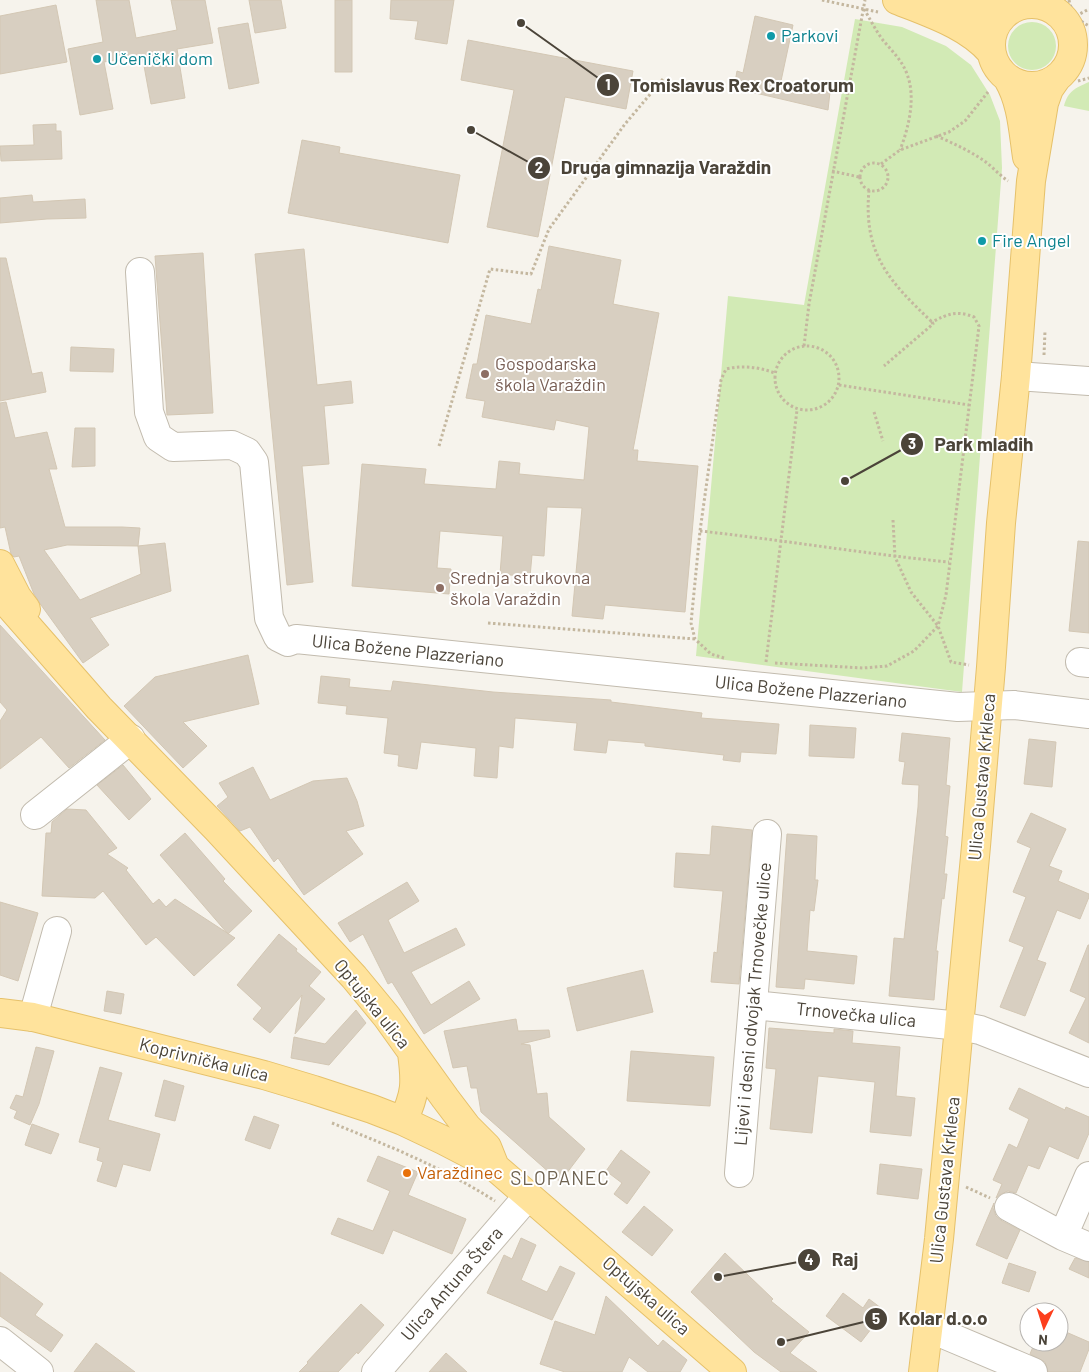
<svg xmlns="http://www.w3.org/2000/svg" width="1089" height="1372" font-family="Barlow,sans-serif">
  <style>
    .green { fill: #d2eab5 }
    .building { fill: #d8cfc1; stroke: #d3c7b4; fill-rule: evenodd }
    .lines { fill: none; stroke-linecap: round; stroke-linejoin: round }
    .minor-casing { stroke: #c2bbae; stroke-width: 30 }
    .major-casing { stroke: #e6c16a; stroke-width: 30 }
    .path { stroke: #c4b79f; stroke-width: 3; stroke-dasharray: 2.5 2.5; stroke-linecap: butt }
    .minor { stroke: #fff; stroke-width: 28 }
    .major { stroke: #ffe39c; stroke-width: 28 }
    .culture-dot { fill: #0f9aa8; stroke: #fff; stroke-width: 2 }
    .education-dot { fill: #8d6e63; stroke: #fff; stroke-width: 2 }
    .food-dot { fill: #e8710a; stroke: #fff; stroke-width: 2 }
    .labels { text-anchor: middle; stroke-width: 4; stroke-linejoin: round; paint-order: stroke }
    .culture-label { font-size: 18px; fill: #0d838f; stroke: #fff; text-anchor: start }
    .education-label { font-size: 18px; fill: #785e54; stroke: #fff; text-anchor: start }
    .street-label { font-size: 18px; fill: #4b4439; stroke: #fff }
    .food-label { font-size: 18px; fill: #c56008; stroke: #fff; text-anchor: start }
    .neighbourhood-label { font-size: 19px; letter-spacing: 1px; fill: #6e6250; stroke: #fff }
    .leader { fill: none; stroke: #4b4439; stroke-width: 2 }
    .callout-dot { fill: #4b4439; stroke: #fff; stroke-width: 2 }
    .mark-label { font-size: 15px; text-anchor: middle; font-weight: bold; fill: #fff }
    .callout-label { font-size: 19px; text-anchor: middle; font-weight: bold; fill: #4b4439; stroke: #fff; stroke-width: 4; stroke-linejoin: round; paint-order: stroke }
  </style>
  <rect width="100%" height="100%" fill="#f6f3ec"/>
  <path class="green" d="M855 19 902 27 946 46 971 65 990 95 1000 121 1002 168 962 692 696 656 728 296 804 305Z
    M1008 46a24 24 0 1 1 48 0a24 24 0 1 1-48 0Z
    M1089 82V111L1064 106C1068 91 1075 88 1089 82Z"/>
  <path class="building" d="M96 0H129L136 38 177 30 171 0H205L213 43 177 49 185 98 151 104 142 55 104 62 113 109 80 115 68 49 103 42Z
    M249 0H281L286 28 255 33Z
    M335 0H352V72H335Z
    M391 0H454L447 44 415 39 418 21 390 19Z
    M56 5 67 62 0 74V16Z
    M755 16 793 25 781 81 830 92 828 110 734 88 737 71 743 73Z
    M248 23 259 83 229 89 218 28Z
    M468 40 633 71 626 109 565 97 538 237 487 227 514 90 461 80Z
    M56 124V131H61L62 159 1 161 0 146 34 145 33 125Z
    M302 140 340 147 339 153 460 175 448 243 288 213Z
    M32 195 33 202 85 199 86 218 47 219 0 223V198Z
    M549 246 621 260 613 304 659 313 633 450H638L637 461 698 466 685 612 605 605 603 619 572 616 582 508 547 507 544 556 532 555 530 577 500 574 503 536 440 531 437 568 451 569 449 594 352 586 362 464 426 469 424 484 496 489 499 461 520 463 519 474 584 480 589 427 556 420 554 430 482 417 485 401 466 398 473 364H477L486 315 531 324 538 289 541 290Z
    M304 249 317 385 351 381 353 403 324 406 329 464 302 466 313 582 287 585 255 254Z
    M203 253 213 413 167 415 155 256Z
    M0 258H6L32 374 42 372 46 392 0 401Z
    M71 347 114 349 113 372 70 371Z
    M6 402 15 438 47 432 57 469H49L65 527H122L140 528 138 546 165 543 171 591 90 618 109 645 83 663 41 605 34 594 19 556 14 557 11 554 5 527 0 528V403ZM67 545 138 546 141 574 80 600 44 550Z
    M75 428H95V466L72 467Z
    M1078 541 1089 542V633L1069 631Z
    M0 625 105 740 69 768 41 737 0 769V721L7 710 0 702Z
    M248 655 259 704 183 722 207 746 183 768 124 706 155 677Z
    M321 676 350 679 349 687 391 691 393 681 493 692 611 700V702L702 713 701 718 779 724 776 754 741 752 740 762 723 760 724 755 645 746V743L608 740 606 753 574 750 577 723 515 718 513 748 499 746 497 778 474 776 476 748 421 742 417 769 398 766 399 755 384 753 388 718 346 714 347 706 318 703Z
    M810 725 856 728 854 758 809 756Z
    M902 733 950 738 946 785 950 786 945 836 948 837 944 874H947L944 899 942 898 936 951H938L934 1000 889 996 894 938 904 939 918 807 919 785 902 784 905 762 899 761Z
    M1029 739 1056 742 1052 787 1024 784Z
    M123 765 151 799 129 820 97 785Z
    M253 767 270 800 313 781 347 778 357 801 364 826 346 831 363 854 304 895 278 858 274 862 250 827 240 831 217 806 228 797 219 783Z
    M67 809 86 810 117 848 107 854 128 868 126 870 153 904 159 899 166 907 175 899 235 938 194 976 156 937 146 945 103 891 95 898 42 896 46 833H51L52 822Z
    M1031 813 1066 829 1049 866 1062 871 1058 881 1089 894V897L1080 919 1057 910 1037 960 1046 963 1025 1016 1000 1007 1024 947 1009 941 1026 897 1013 892 1031 848 1017 842Z
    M712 826 752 830 739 984 711 982 714 952 717 953 723 891 674 887 676 853 710 855Z
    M185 833 225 879 223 881 252 911 228 934 160 855Z
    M787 834 817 836 815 880H818L814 911 810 910 807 951 857 956 854 984 805 979 804 989 776 987Z
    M407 882 419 901 388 920 404 953 456 928 465 945 411 972 431 1005 469 981 480 999 424 1034 392 982 388 984 363 934 350 942 338 923Z
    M0 902 38 913 18 981 0 975Z
    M279 934 297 949 296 951 321 972 309 986 325 999 295 1034 302 995 270 1033 253 1019 262 1008 237 985Z
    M1088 945H1089V1043L1069 1033 1086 998 1070 991Z
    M643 970 653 1012 577 1031 567 988Z
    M107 991 124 994 121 1014 104 1011Z
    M356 1010 366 1023 329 1065 291 1058 294 1037 325 1044Z
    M516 1019 518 1031 549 1030 550 1037 521 1044 530 1045 537 1094 547 1093 549 1117 585 1149 560 1182 481 1112 477 1088H471L467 1066 453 1068 444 1031Z
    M769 1028 834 1033V1029L853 1031 852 1043 900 1047 896 1096 915 1098 911 1136 870 1132 875 1082 818 1076 812 1133 770 1129 776 1069 766 1068Z
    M36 1047 54 1051 39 1104 30 1125 14 1118 17 1111 10 1108 16 1095 23 1097Z
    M631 1051 714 1057 710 1106 627 1101Z
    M100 1067 122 1073 108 1120 160 1134 150 1171 123 1164 116 1187 97 1181 103 1162 97 1160 100 1148 79 1142Z
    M164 1080 184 1086 175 1121 155 1116Z
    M1019 1088 1065 1110 1066 1107 1089 1117V1133L1078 1159 1049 1146 1039 1169 1028 1165 1016 1193 1008 1191 1001 1194 996 1198 1002 1184 993 1180 1009 1144 1017 1148 1029 1119 1009 1109Z
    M254 1116 279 1125 270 1149 245 1140Z
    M32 1124 59 1134 51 1154 25 1145Z
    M621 1150 650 1172 627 1204 614 1194 622 1183 606 1171Z
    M378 1156 418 1172 408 1195 466 1219 452 1254 393 1230 383 1254 331 1234 338 1218 373 1231 390 1191 367 1181Z
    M880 1164 922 1169 918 1199 877 1194Z
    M994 1203 993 1208 996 1216 1002 1221 1020 1230 1007 1259 976 1245Z
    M644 1206 673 1230 652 1256 622 1232Z
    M521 1238 536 1245 521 1280 547 1292 560 1266 575 1273 552 1320 487 1293 504 1255 512 1259Z
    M725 1253 773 1299 771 1301 809 1332 790 1353 817 1372H781L754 1352 691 1292Z
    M1075 1258 1089 1262V1278L1069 1269Z
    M1009 1263 1036 1272 1029 1292 1002 1283Z
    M0 1272 43 1304 35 1315 63 1335 51 1352 0 1316Z
    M843 1293 863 1308 869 1299 885 1311 861 1342 826 1316Z
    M606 1296 658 1346 663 1340 687 1360 680 1372H648L629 1357 622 1372H565L540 1364 555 1321 595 1335Z
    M361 1304 384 1325 358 1354 357 1352 338 1372H299L308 1363 307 1362Z
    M1059 1329 1089 1342V1349L1080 1372H1048L1045 1362 1030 1354 1035 1342H1059Z
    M96 1343 135 1372H74Z
    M446 1353 467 1372H429Z"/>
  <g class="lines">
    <g class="minor-casing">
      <path id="minor" d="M140 272 149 412 158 437 173 447 232 445 247 452 254 462 269 618 278 637 288 642 296 639 958 707 1014 705 1089 714
        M1016 376 1089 381
        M1080 662 1089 663
        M35 815 131 739
        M753 1005 960 1026 980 1030 1089 1073
        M33 1017 57 931
        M739 1173 767 834
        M1009 1207 1063 1236 1089 1247
        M1063 1236 1089 1176
        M929 1328 1033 1372
        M0 1341 39 1372
        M376 1372 528 1196"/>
    </g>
    <g class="major-casing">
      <path id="major" d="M897 0C929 13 968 25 991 52
        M928 2 973 10 1008 11
        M991 45a41 41 0 1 1 82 0a41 41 0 1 1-82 0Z
        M1008 79C1022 103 1023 131 1027 157
        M0 564 17 597 26 609
        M0 595 99 708 217 829 354 977 387 1017 445 1098 467 1127 487 1147 495 1167
        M0 1013 33 1017 264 1075 314 1090 372 1109 403 1121 443 1140 495 1167 732 1372
        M403 1121C416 1093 416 1083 412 1053
        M923 1372 939 1239 976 846 991 667 1001 523 1016 376 1031 181 1044 103 1049 89 1056 79"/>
    </g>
    <path class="path" d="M822 0 878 12
      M1069 0C1071 12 1079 21 1089 26
      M864 9C870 19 875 29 882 39 891 50 902 60 907 74 916 97 909 127 900 150
      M1076 16 1089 9
      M1078 81 1089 78
      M936 136C953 143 968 150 983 160 992 166 999 175 1008 181
      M860 177a14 14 0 1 1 28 0a14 14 0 1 1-28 0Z
      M881 164 900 150 949 132 965 121 988 92
      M832 171 859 177
      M869 190C863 254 889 281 932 322
      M775 378a32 32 0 1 1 64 0a32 32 0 1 1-64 0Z
      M804 346 809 304 865 0
      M1044 355 1045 331
      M839 385 969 405
      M874 412 883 441
      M439 446 490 269 531 274 549 229 625 124 663 79
      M893 520 895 557 911 592 938 626 951 662 969 665
      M700 531C783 540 866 554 949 562
      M488 623 695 639
      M724 658 711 654 695 639 691 623 700 531 721 380 726 369C743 365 758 367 775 373
      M766 662 797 410
      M775 663 863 668 887 666 914 651 938 626 946 595 979 326 974 317C956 310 948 314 932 322L933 324 884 366
      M332 1123C389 1146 442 1167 495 1201
      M966 1187 990 1198"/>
    <use href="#minor" class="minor"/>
    <use href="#major" class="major"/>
  </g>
  <g class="culture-dot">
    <circle cx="771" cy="36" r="5"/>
    <circle cx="97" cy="59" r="5"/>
    <circle cx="982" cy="241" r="5"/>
  </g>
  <g class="education-dot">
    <circle cx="485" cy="374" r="5"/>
    <circle cx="440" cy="588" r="5"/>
  </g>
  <circle class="food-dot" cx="407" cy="1173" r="5"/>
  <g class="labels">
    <g class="culture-label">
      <text x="781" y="42">Parkovi</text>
      <text x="107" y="65">Učenički dom</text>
      <text x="992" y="247">Fire Angel</text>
    </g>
    <g class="education-label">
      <text x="495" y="370">Gospodarska<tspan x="495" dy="21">škola Varaždin</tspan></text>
      <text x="450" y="584">Srednja strukovna<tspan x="450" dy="21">škola Varaždin</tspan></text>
    </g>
    <g class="street-label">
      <text transform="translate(408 651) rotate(6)" y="6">Ulica Božene Plazzeriano</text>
      <text transform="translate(811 692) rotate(6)" y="6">Ulica Božene Plazzeriano</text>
      <text transform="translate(982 777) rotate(-85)" y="6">Ulica Gustava Krkleca</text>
      <text transform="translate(372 1004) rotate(51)" y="6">Optujska ulica</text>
      <text transform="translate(753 1004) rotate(-85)" y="6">Lijevi i desni odvojak Trnovečke ulice</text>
      <text transform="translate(856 1015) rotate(6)" y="6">Trnovečka ulica</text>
      <text transform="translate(204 1060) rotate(14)" y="6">Koprivnička ulica</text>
      <text transform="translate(945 1180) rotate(-84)" y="6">Ulica Gustava Krkleca</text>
      <text transform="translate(452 1284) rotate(-49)" y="6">Ulica Antuna Štera</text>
      <text transform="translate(646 1296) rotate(41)" y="6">Optujska ulica</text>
    </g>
    <g class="food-label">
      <text x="417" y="1179">Varaždinec</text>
    </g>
    <g class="neighbourhood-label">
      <text x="560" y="1185">SLOPANEC</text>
    </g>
  </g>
  <path class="leader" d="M521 23L608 85M471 130L539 168M845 481L912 444M718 1277L809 1260M781 1342L876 1319"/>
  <g class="callout-dot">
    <circle cx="521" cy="23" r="5"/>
    <circle cx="471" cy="130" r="5"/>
    <circle cx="845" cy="481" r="5"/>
    <circle cx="718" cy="1277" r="5"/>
    <circle cx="781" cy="1342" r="5"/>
    <circle cx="608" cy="85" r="12"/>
    <circle cx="539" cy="168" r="12"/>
    <circle cx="912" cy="444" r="12"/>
    <circle cx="809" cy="1260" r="12"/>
    <circle cx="876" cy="1319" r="12"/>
  </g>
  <g class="mark-label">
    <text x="608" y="90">1</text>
    <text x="539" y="173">2</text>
    <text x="912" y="449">3</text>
    <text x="809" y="1265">4</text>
    <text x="876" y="1324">5</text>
  </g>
  <g class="callout-label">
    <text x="742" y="92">Tomislavus Rex Croatorum</text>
    <text x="666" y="174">Druga gimnazija Varaždin</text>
    <text x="984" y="451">Park mladih</text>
    <text x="845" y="1266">Raj</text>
    <text x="943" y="1325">Kolar d.o.o</text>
  </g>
  <g transform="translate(1044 1327) rotate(184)"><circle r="24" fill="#ffffff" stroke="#b7b4b0"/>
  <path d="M0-4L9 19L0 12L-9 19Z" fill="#fc3f1d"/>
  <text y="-8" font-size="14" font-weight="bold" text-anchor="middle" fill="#4b4439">N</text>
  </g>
</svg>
